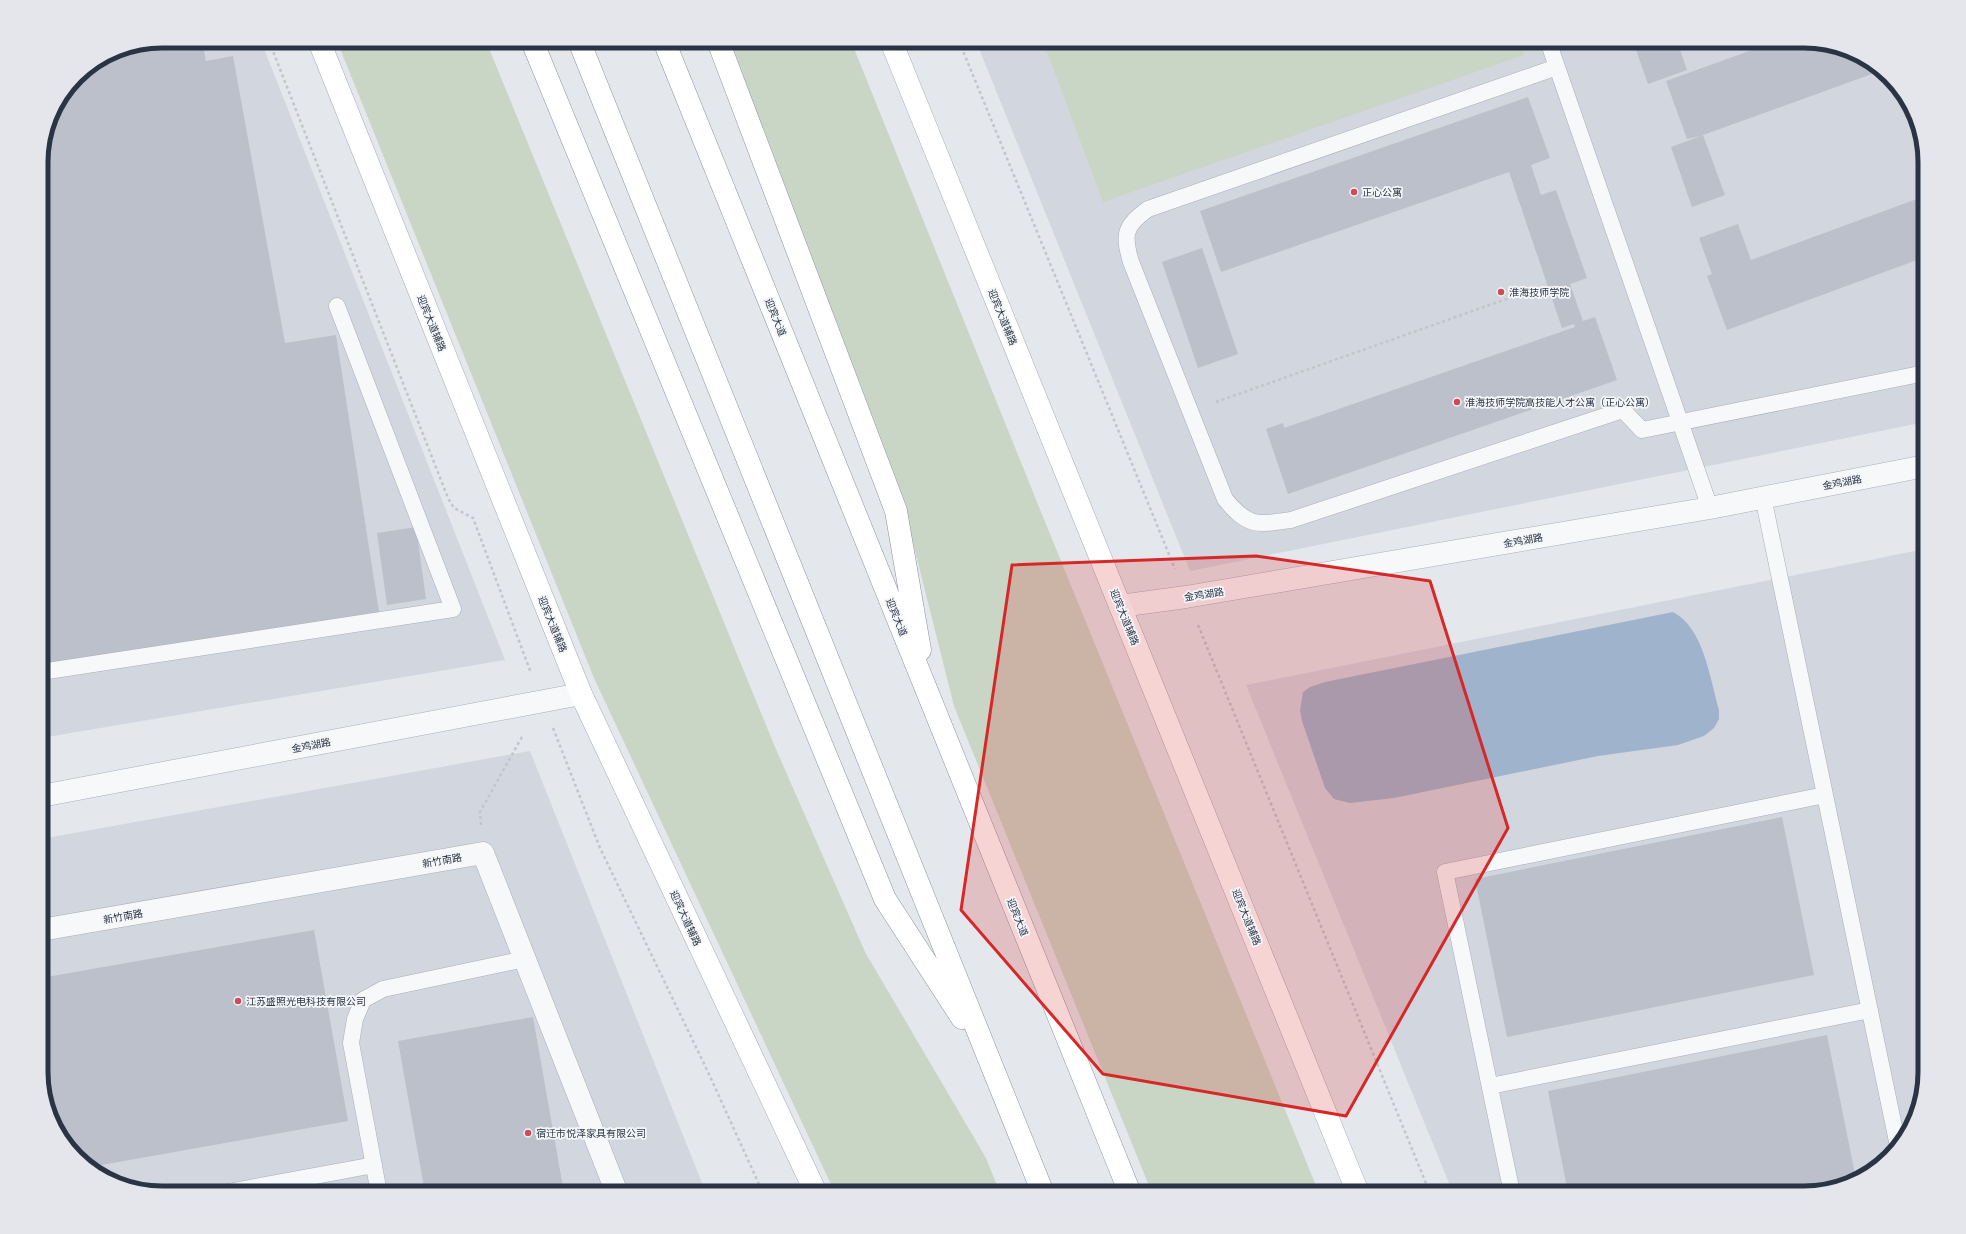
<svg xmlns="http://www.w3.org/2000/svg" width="1966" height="1234" font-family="'IBM Plex Sans','Noto Sans SC',sans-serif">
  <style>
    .built { fill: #d2d6de }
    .green { fill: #c9d6c5 }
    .water { fill: #9fb4cc }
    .building { fill: #bbc0ca }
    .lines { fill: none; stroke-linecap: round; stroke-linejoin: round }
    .service-casing { stroke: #a9aeb7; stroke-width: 17 }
    .minor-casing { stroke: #a9aeb7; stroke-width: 23 }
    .tertiary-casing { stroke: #a9aeb7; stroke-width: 23 }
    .primary-casing { stroke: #a3abb8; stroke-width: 23 }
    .trunk-casing { stroke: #8b94a3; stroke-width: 23 }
    .path { stroke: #c2c5cb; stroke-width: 2.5; stroke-dasharray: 3 3; stroke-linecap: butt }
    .service { stroke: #f7f8fa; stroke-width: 16 }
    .minor { stroke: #f7f8fa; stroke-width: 22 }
    .tertiary { stroke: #f7f8fa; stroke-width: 22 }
    .primary { stroke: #fff; stroke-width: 22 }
    .trunk { stroke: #fff; stroke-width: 22 }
    .marked { fill: #d62828; fill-opacity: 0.2; stroke: #d62828; stroke-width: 3; stroke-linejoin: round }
    .poi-dot { fill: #d1495b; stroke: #f4f6f9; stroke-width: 1.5 }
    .labels { text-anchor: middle; stroke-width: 3.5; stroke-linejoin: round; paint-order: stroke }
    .poi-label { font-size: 10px; fill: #2b3445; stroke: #f4f6f9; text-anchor: start }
    .street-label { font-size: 10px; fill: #2b3445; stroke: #f4f6f9 }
    .rim { fill: none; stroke: #2b3445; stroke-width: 5 }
  </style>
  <rect width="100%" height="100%" fill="#e4e7ec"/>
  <path class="built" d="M162 41H261L505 660 41 738V154L50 115 77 76 116 50Z
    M976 41H1804L1836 45 1871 61 1909 102 1925 162V422L1190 571Z
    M1925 549V1072L1921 1104 1905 1139 1864 1177 1804 1193H1453L1246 685Z
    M530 751 706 1193H162L130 1189 95 1173 57 1133 41 1080V839Z"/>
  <path class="green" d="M337 41H486L775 747 865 952 986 1158 1000 1193H835L594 678Z
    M727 41H851L1041 512 1319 1193H1152L954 706 910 531Z
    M1043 41H1519L1524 55 1103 202Z"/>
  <path class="water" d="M1673 612C1704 628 1710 679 1719 710V719L1714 728 1704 736 1678 745 1598 756 1394 798 1350 803 1334 799 1325 788 1302 721 1300 710 1303 692 1310 687 1325 682Z"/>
  <path class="building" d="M162 41H202L206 61 233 56 285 343 336 335 379 612 41 664V154L50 115 77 76 116 50Z
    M1653 41H1677L1687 70 1648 84 1635 47Z
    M1777 41H1804L1836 45 1871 61 1880 71 1703 135 1725 195 1692 207 1671 147 1701 136 1687 139 1666 81Z
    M1528 97 1550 158 1531 165 1541 195 1556 190 1587 278 1570 284 1583 321 1595 317 1617 380 1288 494 1266 429 1283 423 1284 428 1575 327 1574 324 1562 328 1509 172 1221 272 1200 211Z
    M1925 196V257L1727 330 1707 276 1712 274 1699 238 1738 224 1751 260Z
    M1202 248 1238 354 1198 368 1162 262Z
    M416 527 426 599 387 605 377 533Z
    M1782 817 1814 975 1507 1037 1475 879Z
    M314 930 348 1121 90 1167 57 1133 41 1080V978Z
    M533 1017 564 1193H425L398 1041Z
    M1827 1035 1856 1179 1804 1193H1568L1548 1091Z"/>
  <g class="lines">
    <g class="service-casing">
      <path id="service" d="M1548 41 1710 508
        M1557 67 1148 209C1124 226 1123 235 1131 262L1225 499C1248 527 1256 525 1291 520L1623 410 1642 430 1925 373
        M1763 497 1898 1146
        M41 672 453 609 337 306
        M1490 1086 1870 1010
        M223 1193 374 1165
        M379 1193 351 1043 355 1019 363 1000 383 989 525 959
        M1512 1193 1445 872 1825 795"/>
    </g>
    <g class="minor-casing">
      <path id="minor" d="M41 930 483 853 617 1193"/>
    </g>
    <g class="tertiary-casing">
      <path id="tertiary" d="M1120 606 1186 597 1710 508 1925 466
        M41 796 581 694"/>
    </g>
    <g class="primary-casing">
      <path id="primary" d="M319 41 581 694 816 1193
        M891 41 1358 1193"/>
    </g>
    <g class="trunk-casing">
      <path id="trunk" d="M532 41 885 899 962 1018
        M579 41 1043 1193
        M664 41 1130 1193
        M718 41 896 511 920 650"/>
    </g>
    <path class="path" d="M269 41 448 498 454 508 473 518 531 673
      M959 41 1175 569
      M1216 402 1515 296
      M1198 625 1430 1193
      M553 728 600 848 708 1072 763 1193
      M481 825 480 812 523 735"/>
    <use href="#service" class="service"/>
    <use href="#minor" class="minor"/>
    <use href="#tertiary" class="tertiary"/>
    <use href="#primary" class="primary"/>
    <use href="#trunk" class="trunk"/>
  </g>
  <path class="marked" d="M1256 556 1430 581 1508 828 1346 1116 1103 1074 961 910 1012 565Z"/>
  <g class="poi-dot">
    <circle cx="1354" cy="192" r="4"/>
    <circle cx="1501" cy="292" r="4"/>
    <circle cx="1457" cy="402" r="4"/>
    <circle cx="238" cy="1001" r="4"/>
    <circle cx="528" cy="1133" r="4"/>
  </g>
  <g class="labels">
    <g class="poi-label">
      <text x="1362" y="196">正心公寓</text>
      <text x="1509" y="296">淮海技师学院</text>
      <text x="1465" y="406">淮海技师学院高技能人才公寓（正心公寓）</text>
      <text x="246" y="1005">江苏盛照光电科技有限公司</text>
      <text x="536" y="1137">宿迁市悦泽家具有限公司</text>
    </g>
    <g class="street-label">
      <text transform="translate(776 317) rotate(68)" y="4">迎宾大道</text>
      <text transform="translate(1003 317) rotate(68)" y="4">迎宾大道辅路</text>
      <text transform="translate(432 323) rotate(68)" y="4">迎宾大道辅路</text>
      <text transform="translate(1842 482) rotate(-11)" y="4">金鸡湖路</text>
      <text transform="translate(1523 540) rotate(-10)" y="4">金鸡湖路</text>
      <text transform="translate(1204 594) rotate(-9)" y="4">金鸡湖路</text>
      <text transform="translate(897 617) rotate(68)" y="4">迎宾大道</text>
      <text transform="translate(1125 617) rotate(68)" y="4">迎宾大道辅路</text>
      <text transform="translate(553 624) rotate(68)" y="4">迎宾大道辅路</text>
      <text transform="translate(311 745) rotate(-11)" y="4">金鸡湖路</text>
      <text transform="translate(442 860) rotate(-10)" y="4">新竹南路</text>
      <text transform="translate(123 916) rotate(-10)" y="4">新竹南路</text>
      <text transform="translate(1018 917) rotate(68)" y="4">迎宾大道</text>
      <text transform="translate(1247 917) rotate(68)" y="4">迎宾大道辅路</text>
      <text transform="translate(686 918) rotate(65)" y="4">迎宾大道辅路</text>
    </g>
  </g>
  <path d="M0 0H1966V1234H0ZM162 48H1804A114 114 0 0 1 1918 162V1072A114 114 0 0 1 1804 1186H162A114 114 0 0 1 48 1072V162A114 114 0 0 1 162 48Z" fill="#e4e6eb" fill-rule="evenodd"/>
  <path class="rim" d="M162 48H1804A114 114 0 0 1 1918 162V1072A114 114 0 0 1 1804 1186H162A114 114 0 0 1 48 1072V162A114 114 0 0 1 162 48Z"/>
</svg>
